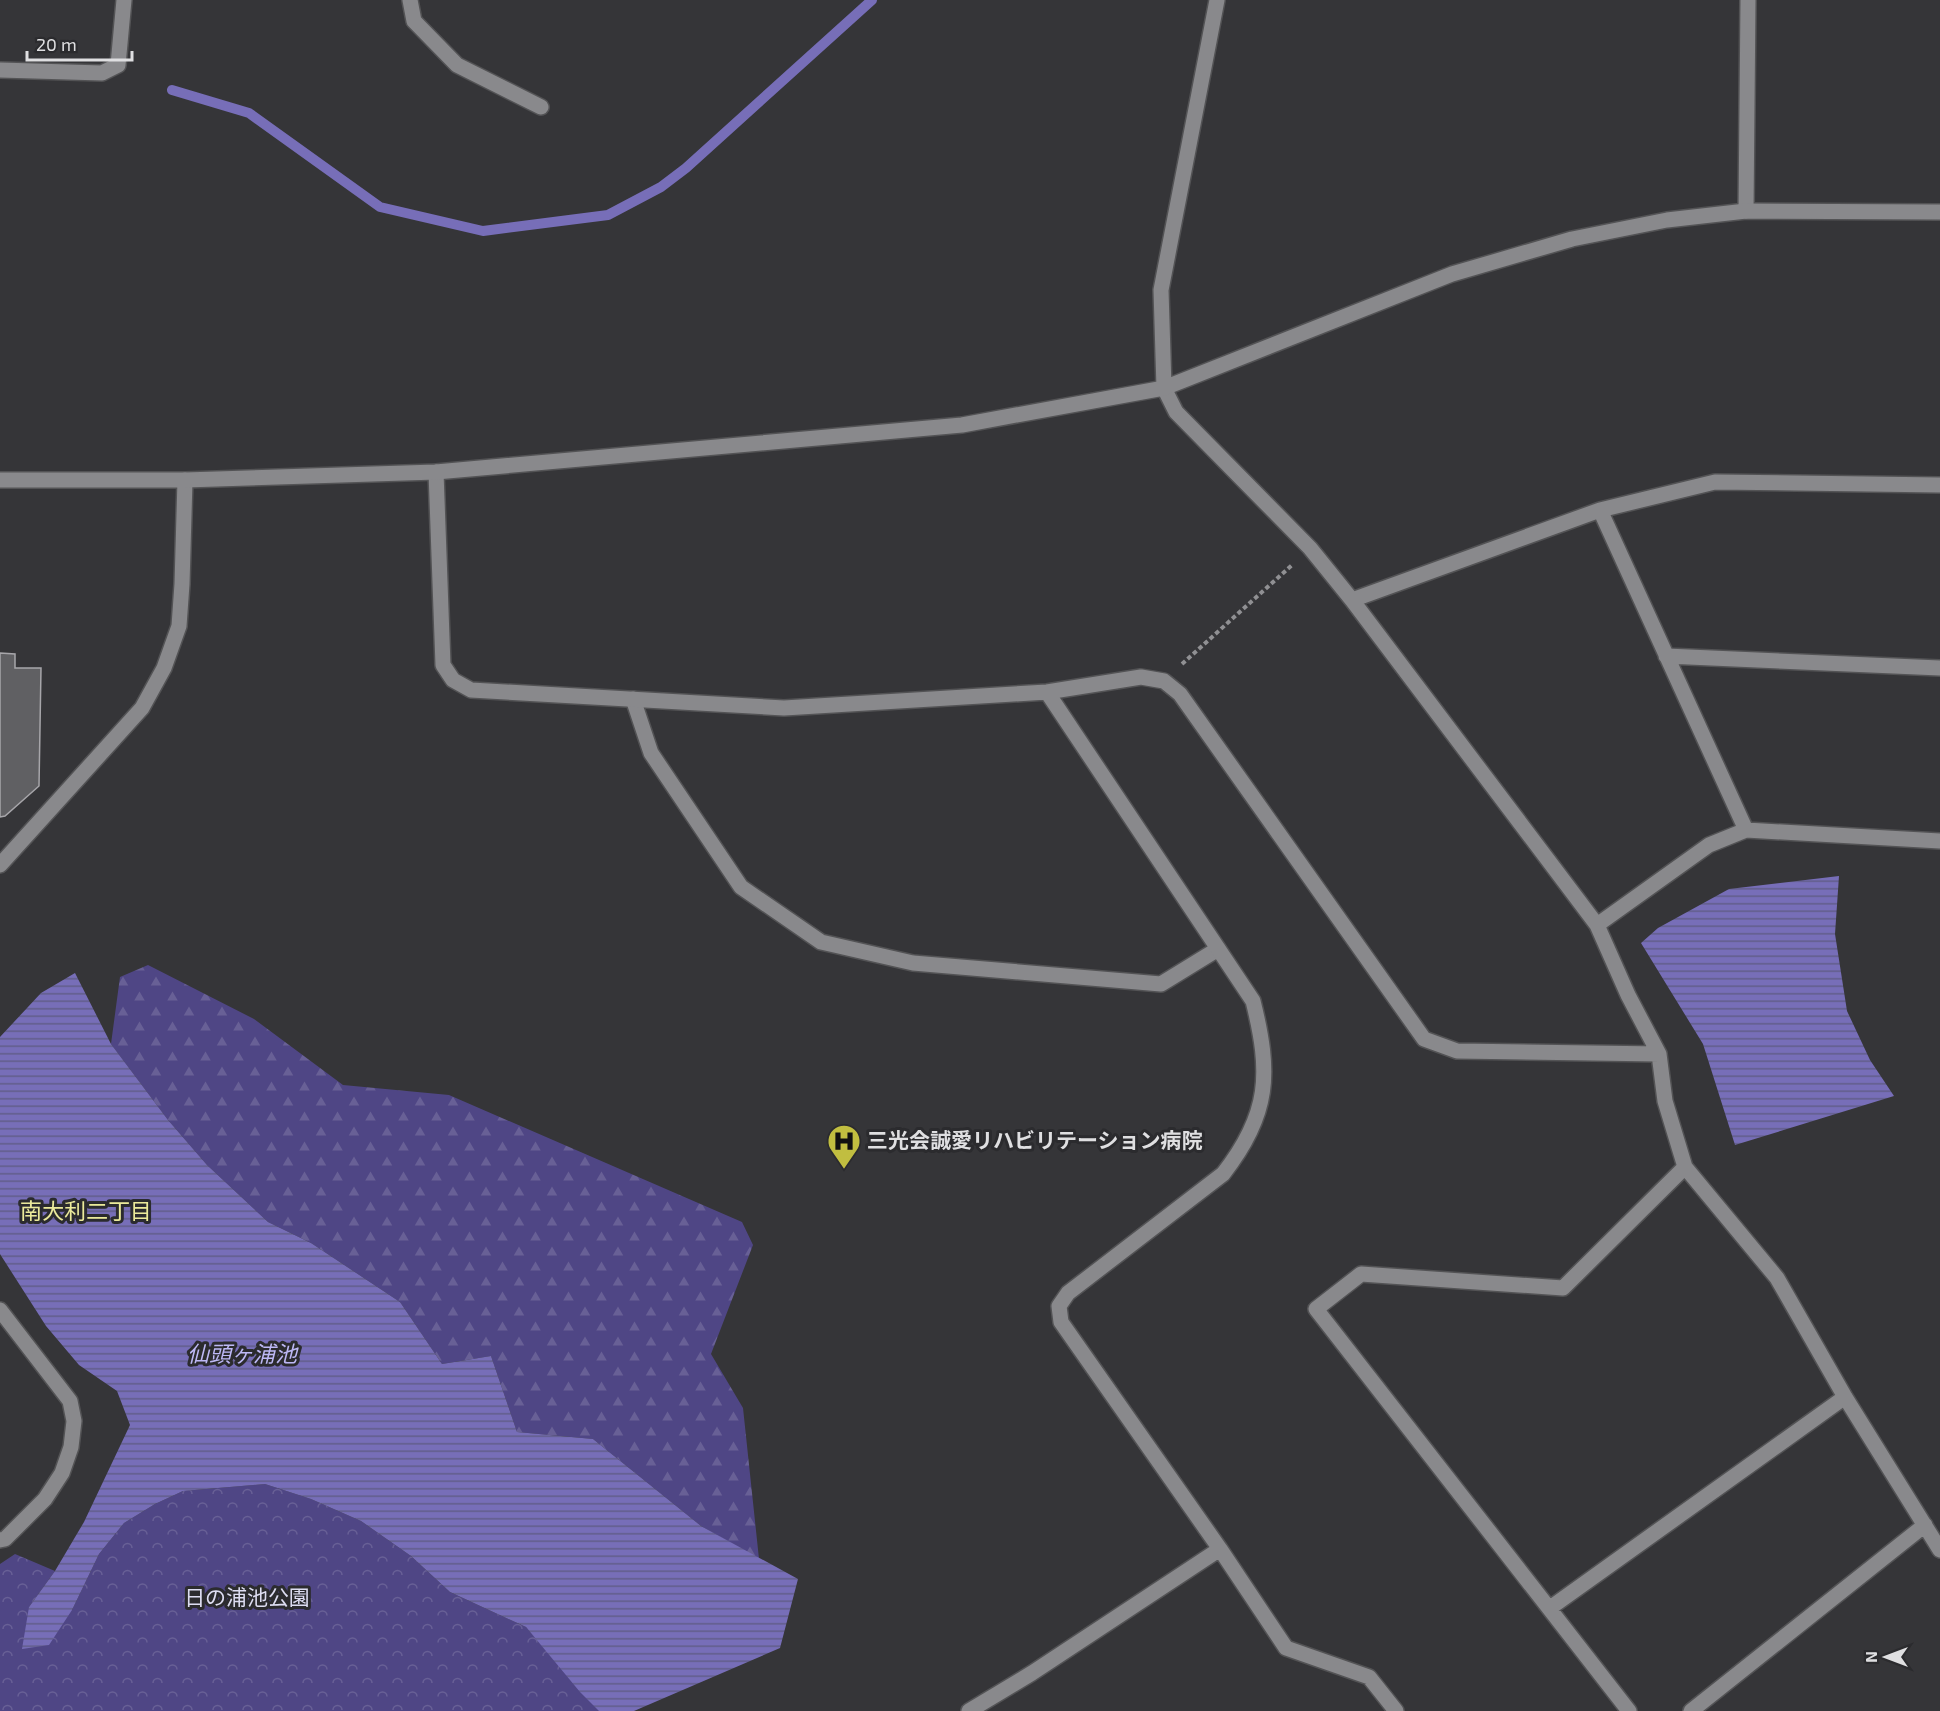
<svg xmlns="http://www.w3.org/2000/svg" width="1940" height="1711" font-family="'Exo 2','Noto Sans JP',sans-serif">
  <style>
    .forest { fill: url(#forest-firs) }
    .park { fill: url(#park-crowns) }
    .water { fill: url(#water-rules) }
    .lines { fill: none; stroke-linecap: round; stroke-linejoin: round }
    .stream { stroke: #776eb8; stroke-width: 10 }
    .building { fill: #606063; stroke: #a7a6aa; stroke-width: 1.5 }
    .lane-casing { stroke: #535355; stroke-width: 18 }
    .street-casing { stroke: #535355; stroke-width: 18 }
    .secondary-casing { stroke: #535355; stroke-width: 18 }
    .path { stroke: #909093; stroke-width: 4; stroke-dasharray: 4.5 3; stroke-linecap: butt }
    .lane { stroke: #89898c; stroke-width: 15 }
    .street { stroke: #89898c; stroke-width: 15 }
    .secondary { stroke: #89898c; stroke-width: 15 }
    .labels { text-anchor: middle; stroke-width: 6; stroke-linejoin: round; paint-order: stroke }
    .poi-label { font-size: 21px; font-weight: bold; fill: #dfdfe1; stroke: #2b2b2e; text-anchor: start }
    .park-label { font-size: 21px; fill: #ddddf1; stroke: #2b2b2e }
    .neighbourhood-label { font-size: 22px; fill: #ebea9b; stroke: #2b2b2e }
    .water-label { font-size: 22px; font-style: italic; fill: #bdb8f5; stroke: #2b2b2e }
  </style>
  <defs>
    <pattern id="forest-firs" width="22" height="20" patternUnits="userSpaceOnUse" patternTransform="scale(1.5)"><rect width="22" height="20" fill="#4f4685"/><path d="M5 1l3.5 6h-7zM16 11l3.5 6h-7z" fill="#686096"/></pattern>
    <pattern id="park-crowns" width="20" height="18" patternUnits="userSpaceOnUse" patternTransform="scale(1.5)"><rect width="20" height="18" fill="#4f4685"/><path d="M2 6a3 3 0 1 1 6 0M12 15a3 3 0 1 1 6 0" fill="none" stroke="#686096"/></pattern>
    <pattern id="water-rules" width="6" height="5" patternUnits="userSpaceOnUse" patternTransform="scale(1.5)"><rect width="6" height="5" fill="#776eb8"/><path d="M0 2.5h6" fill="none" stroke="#625d8a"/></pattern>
  </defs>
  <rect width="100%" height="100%" fill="#353538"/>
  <path class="forest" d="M148 965 254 1019 343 1085 449 1095 742 1222 753 1245 711 1354 743 1408 759 1559 701 1526 593 1439 517 1432 491 1356 442 1364 400 1302 311 1243 268 1222 207 1165 168 1120 111 1044 120 977Z"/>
  <path class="park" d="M265 1484 311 1499 361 1521 411 1556 450 1592 526 1627 600 1711H0V1564L15 1554 55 1571 29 1607 72 1610 99 1554 124 1523 155 1504 183 1491Z"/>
  <path class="water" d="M1839 876 1835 934 1847 1011 1870 1060 1894 1096 1735 1145 1703 1044 1641 943 1658 928 1729 889Z
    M75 973 111 1044 168 1120 207 1165 268 1222 311 1243 400 1302 442 1364 491 1356 517 1432 593 1439 701 1526 798 1579 780 1648 634 1711H599L580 1692 526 1627 450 1592 411 1556 361 1521 311 1499 265 1484 183 1491 155 1504 124 1523 99 1554 72 1610 49 1645 22 1649 29 1607 55 1571 84 1522 130 1425 117 1391 79 1365 46 1326 0 1254V1037L41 993Z"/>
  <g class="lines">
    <path class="stream" d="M172 90 249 113 380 207 483 231 608 215 661 187 686 168 872 0"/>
  </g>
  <path class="building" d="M0 653 15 654V668H41L39 786 5 816 0 817Z"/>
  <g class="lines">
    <g class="lane-casing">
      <path id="lane" d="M633 699 651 753 741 887 821 942 913 963 1161 984 1218 949"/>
    </g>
    <g class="street-casing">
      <path id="street" d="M410 0 414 21 457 65 541 107
        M0 70 102 73 118 65 124 0
        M1746 211 1748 0
        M1164 388 1176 412 1310 548 1352 600 1597 925 1628 995 1659 1054 1665 1101 1685 1167 1777 1278 1845 1397 1940 1550
        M436 472 443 665 453 680 471 690 784 708 1047 692 1141 677 1164 681 1180 694 1424 1039 1457 1051 1659 1054
        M1600 510 1746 830
        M1352 600 1600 510 1715 482 1940 485
        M1666 656 1940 668
        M1047 692 1253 1001C1271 1073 1270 1114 1223 1174L1068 1293 1059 1306 1061 1322 1220 1549 1286 1648 1369 1677 1396 1711
        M0 865 142 708 164 668 179 626 182 584 185 480
        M1597 925 1709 845 1746 830 1940 841
        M0 1310 70 1401 74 1421 71 1447 62 1473 45 1499 5 1539 0 1540
        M1550 1608 1845 1397
        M969 1711 1032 1673 1220 1549
        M1629 1711 1316 1309 1361 1274 1563 1288 1685 1167
        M1691 1711 1925 1525"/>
    </g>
    <g class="secondary-casing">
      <path id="secondary" d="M1164 388 1161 290 1217 0
        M0 480H185L436 472 962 425 1164 388 1452 274 1572 239 1667 220 1746 211 1940 212"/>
    </g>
    <path class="path" d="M1182 664 1292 565"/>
    <use href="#lane" class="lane"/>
    <use href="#street" class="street"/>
    <use href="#secondary" class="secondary"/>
  </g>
  <defs>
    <g id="hospital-pin" transform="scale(1.725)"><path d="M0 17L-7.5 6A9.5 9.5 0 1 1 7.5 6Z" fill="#c1be40" stroke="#2b2b2e"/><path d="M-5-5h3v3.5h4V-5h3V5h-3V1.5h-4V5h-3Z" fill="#111"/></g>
  </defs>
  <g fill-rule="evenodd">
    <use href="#hospital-pin" x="844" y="1141"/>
  </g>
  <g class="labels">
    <g class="poi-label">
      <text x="867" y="1148">三光会誠愛リハビリテーション病院</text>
    </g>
    <g class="park-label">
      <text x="247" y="1605">日の浦池公園</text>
    </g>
    <g class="neighbourhood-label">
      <text x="86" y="1219">南大利二丁目</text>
    </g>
    <g class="water-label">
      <text x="242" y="1362">仙頭ヶ浦池</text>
    </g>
  </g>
  <g transform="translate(1886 1657) rotate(270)" stroke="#2b2b2e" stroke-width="4.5" paint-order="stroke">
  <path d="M0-4.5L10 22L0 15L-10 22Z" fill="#dfdfe1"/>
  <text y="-9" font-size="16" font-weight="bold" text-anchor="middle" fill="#dfdfe1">N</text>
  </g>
  <path d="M27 51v9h105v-9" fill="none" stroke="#dfdfe1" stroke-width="3"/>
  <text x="36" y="51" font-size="18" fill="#dfdfe1" stroke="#2b2b2e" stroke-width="4.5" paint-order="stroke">20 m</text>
</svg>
